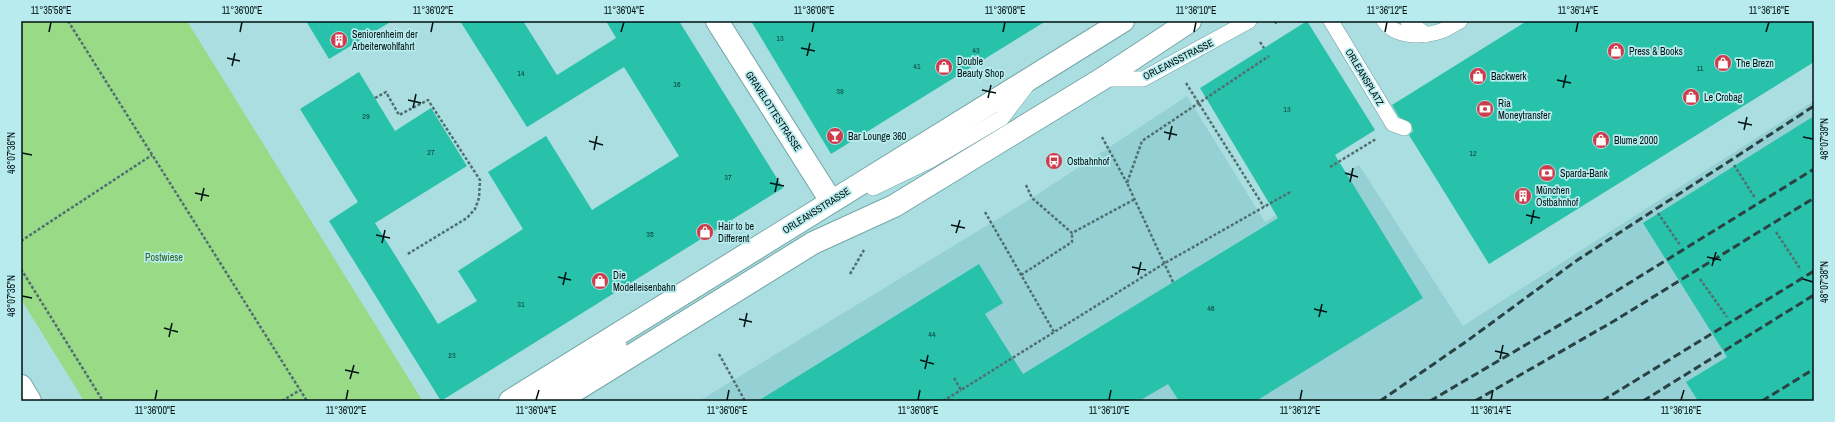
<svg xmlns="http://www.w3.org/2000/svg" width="1835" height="422" font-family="'Archivo Narrow',sans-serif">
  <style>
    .built { fill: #95d1d4 }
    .green { fill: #99da87 }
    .building { fill: #28c1aa }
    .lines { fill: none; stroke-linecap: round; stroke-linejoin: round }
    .lane-casing { stroke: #75a6a8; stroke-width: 16 }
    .street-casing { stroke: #75a6a8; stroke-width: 24 }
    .secondary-casing { stroke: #75a6a8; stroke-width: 24 }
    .path { stroke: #4f6f70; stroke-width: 2.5; stroke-dasharray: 3 2; stroke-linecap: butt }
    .lane { stroke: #fff; stroke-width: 15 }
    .street { stroke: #fff; stroke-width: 22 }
    .secondary { stroke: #fff; stroke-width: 22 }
    .rail { stroke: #2a4244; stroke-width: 3; stroke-dasharray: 8 4; stroke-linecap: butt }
    .ticks { fill: none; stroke: #011112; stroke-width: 1.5 }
    .labels { text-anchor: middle; stroke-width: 3.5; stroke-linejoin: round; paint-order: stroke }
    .number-label { font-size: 8px; fill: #0b3d38 }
    .poi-label { font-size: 10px; fill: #011112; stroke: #b8ebed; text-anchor: start }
    .street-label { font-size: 10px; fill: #011112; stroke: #b8ebed }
    .park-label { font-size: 10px; fill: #2e611e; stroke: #b8ebed }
    .neatline { fill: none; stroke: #011112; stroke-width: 1.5 }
    .ticks-label { font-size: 10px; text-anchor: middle; fill: #011112 }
  </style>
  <rect width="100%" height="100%" fill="#abdee0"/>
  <path class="built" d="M1187 96 1265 222 1359 165 1463 326 1814 101V401H699L1032 198Z"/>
  <path class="green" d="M21 21H187L422 400 84 401 21 299Z"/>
  <path class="building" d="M306 21H392L329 59Z
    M460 21H523L557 75 616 38 606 21H679L783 188 441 401 329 221 358 202 300 109 359 72 395 131 431 108 467 166 375 223 438 324 477 301 458 271 523 229 488 172 546 136 592 210 679 156 624 67 527 127Z
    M751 21H1046L831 154Z
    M1307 21 1375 130 1335 155 1423 298 1256 401H1179L1168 384 1139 401H758L979 264 1003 303 985 314 1023 374 1278 218 1200 88Z
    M1527 21H1814V62L1489 264 1409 135 1413 131 1411 123 1399 117 1392 105Z
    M1814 116V401H1698L1686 382 1727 357 1643 223Z"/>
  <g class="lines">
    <g class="lane-casing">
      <path id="lane" d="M1331 21 1393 124 1404 128
        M1384 21C1396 38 1423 37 1441 31 1448 29 1454 24 1460 21
        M1408 21 1426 35
        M1103 79H1143L1249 21
        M873 188 929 161 1002 118 1027 85
        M531 401 619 346"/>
    </g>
    <g class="street-casing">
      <path id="street" d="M717 21 831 201
        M21 386 30 401"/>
    </g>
    <g class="secondary-casing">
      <path id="secondary" d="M510 401 1123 21
        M558 401 813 243 894 206 1102 79 1190 21"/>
    </g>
    <path class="path" d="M68 21 307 401
      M1275 21 1277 25
      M1260 42 1264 48
      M1186 83 1264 207
      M375 98 386 92 399 115 428 100 480 180 479 198 475 209 467 218 406 255
      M1102 137 1127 183
      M1734 165 1755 198
      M1330 167 1376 139
      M1026 185 1032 198 1072 233 1135 199
      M985 212 1054 332
      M1658 213 1680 245
      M1776 232 1801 270
      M21 241 152 155
      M21 269 103 401
      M850 274 864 250
      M1021 275 1072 242V233
      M1700 279 1727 317
      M1173 282 1127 183 1142 141 1269 56
      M719 354 745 401
      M954 378 961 390 1165 263 1292 191
      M282 401 300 390
      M943 401 961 390"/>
    <use href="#lane" class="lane"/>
    <use href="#street" class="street"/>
    <use href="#secondary" class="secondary"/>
    <path class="rail" d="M1380 401 1467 341 1576 261 1814 106
      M1430 401 1592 306 1814 169
      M1475 401 1614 321 1814 198
      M1602 401 1814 271
      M1643 401 1814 295
      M1762 401 1814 369"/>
  </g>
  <path class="ticks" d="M49 32 51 22M240 32 242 22M431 32 433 22M621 32 624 22M812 32 814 22M1003 32 1005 22M1194 32 1196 22M1385 32 1387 22M1576 32 1578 22M1766 32 1769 22M801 48 815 51M807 56 810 43M227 58 240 61M232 66 235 53M1557 80 1571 83M1563 88 1566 75M982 90 996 93M988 98 991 85M408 100 421 103M413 108 416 94M1738 122 1752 125M1744 130 1747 117M1164 132 1177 135M1803 137 1813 139M1169 140 1172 126M589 141 603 145M594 150 597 136M22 153 32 155M1345 173 1358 177M1350 182 1353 168M770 183 784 186M775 192 778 178M195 193 209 196M201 201 204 188M1526 215 1540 218M1531 224 1534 210M951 225 965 228M956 233 960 220M376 235 390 238M382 243 385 230M1707 257 1721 260M1712 266 1716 252M1132 267 1146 270M1138 275 1141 262M558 277 571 280M1803 279 1813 282M563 285 566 272M22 296 32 298M1314 309 1327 312M1319 317 1322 304M739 319 752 322M744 327 747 313M164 328 178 332M169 337 172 323M1495 351 1508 354M1500 359 1503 345M920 360 934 364M925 369 928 355M345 370 359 373M350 379 354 365M155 400 157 390M346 400 348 390M536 400 539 390M727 400 729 390M918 400 920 390M1109 400 1111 390M1300 400 1302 390M1491 400 1493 390M1681 400 1684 390"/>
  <defs>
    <g id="building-disc" transform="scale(0.9)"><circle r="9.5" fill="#cd3d4c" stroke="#b8ebed"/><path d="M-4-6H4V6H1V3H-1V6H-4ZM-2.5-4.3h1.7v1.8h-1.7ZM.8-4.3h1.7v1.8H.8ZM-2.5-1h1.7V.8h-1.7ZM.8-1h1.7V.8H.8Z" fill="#fff"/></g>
    <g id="shop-disc" transform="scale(0.9)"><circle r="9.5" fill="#cd3d4c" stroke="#b8ebed"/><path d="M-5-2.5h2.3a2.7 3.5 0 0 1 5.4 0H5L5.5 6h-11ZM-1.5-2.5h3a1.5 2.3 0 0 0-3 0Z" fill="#fff"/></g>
    <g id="bank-disc" transform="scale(0.9)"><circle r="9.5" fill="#cd3d4c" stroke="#b8ebed"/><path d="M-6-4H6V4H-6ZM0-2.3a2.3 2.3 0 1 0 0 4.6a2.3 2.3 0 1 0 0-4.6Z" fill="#fff"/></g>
    <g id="bar-disc" transform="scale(0.9)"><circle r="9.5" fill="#cd3d4c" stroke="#b8ebed"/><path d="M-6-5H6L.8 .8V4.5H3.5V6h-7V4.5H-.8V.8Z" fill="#fff"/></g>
    <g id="bus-disc" transform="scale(0.9)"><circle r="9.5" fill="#cd3d4c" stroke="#b8ebed"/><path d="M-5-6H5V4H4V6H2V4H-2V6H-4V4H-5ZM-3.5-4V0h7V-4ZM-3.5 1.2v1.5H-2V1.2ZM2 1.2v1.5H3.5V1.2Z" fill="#fff"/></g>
  </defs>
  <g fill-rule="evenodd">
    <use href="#building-disc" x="339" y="40"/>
    <use href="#shop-disc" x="1616" y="51"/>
    <use href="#shop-disc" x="1723" y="63"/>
    <use href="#shop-disc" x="944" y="67"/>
    <use href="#shop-disc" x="1478" y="76"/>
    <use href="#shop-disc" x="1691" y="97"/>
    <use href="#bank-disc" x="1485" y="109"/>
    <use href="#bar-disc" x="835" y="136"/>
    <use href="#shop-disc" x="1601" y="140"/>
    <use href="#bus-disc" x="1054" y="161"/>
    <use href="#bank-disc" x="1547" y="173"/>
    <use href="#building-disc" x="1523" y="196"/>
    <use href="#shop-disc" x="705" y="232"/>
    <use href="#shop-disc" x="600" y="281"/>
  </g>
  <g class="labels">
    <g class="number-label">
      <text x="780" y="41">13</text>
      <text x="976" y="53">43</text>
      <text x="917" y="69">41</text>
      <text x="1700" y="71">11</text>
      <text x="521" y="76">14</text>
      <text x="677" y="87">16</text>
      <text x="840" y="94">39</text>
      <text x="1287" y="112">13</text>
      <text x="366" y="119">29</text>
      <text x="431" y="155">27</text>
      <text x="1473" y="156">12</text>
      <text x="728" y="180">37</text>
      <text x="650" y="237">35</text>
      <text x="521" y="307">31</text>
      <text x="1211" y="311">46</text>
      <text x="932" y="337">44</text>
      <text x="452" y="358">23</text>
    </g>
    <g class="poi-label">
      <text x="352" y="38">Seniorenheim der<tspan x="352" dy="12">Arbeiterwohlfahrt</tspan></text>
      <text x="1629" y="55">Press &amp; Books</text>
      <text x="957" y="65">Double<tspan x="957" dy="12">Beauty Shop</tspan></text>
      <text x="1736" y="67">The Brezn</text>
      <text x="1491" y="80">Backwerk</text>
      <text x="1704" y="101">Le Crobag</text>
      <text x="1498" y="107">Ria<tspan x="1498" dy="12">Moneytransfer</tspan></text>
      <text x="848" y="140">Bar Lounge 360</text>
      <text x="1614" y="144">Blume 2000</text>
      <text x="1067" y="165">Ostbahnhof</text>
      <text x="1560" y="177">Sparda-Bank</text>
      <text x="1536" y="194">München<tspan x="1536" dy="12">Ostbahnhof</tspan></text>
      <text x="718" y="230">Hair to be<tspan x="718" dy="12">Different</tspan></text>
      <text x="613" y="279">Die<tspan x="613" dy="12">Modelleisenbahn</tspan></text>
    </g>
    <g class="street-label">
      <text transform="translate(1178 59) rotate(-27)" y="4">ORLEANSSTRASSE</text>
      <text transform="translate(1365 77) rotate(59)" y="4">ORLEANSPLATZ</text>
      <text transform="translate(774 111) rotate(57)" y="4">GRAVELOTTESTRASSE</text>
      <text transform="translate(816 210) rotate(-32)" y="4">ORLEANSSTRASSE</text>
    </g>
    <g class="park-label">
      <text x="164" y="261">Postwiese</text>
    </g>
  </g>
  <rect width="1835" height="422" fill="none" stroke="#b8ebed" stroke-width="44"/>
  <rect x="22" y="22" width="1791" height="378" class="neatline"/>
  <g class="ticks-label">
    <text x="51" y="14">11°35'58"E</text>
    <text x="242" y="14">11°36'00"E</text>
    <text x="433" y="14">11°36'02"E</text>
    <text x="624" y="14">11°36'04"E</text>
    <text x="814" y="14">11°36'06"E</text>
    <text x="1005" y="14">11°36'08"E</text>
    <text x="1196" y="14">11°36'10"E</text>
    <text x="1387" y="14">11°36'12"E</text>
    <text x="1578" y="14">11°36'14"E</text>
    <text x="1769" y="14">11°36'16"E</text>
    <text transform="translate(1824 139) rotate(-90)" y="4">48°07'39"N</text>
    <text transform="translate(11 153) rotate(-90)" y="4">48°07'36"N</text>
    <text transform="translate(1824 282) rotate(-90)" y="4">48°07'38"N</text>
    <text transform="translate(11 296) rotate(-90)" y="4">48°07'35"N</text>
    <text x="155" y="414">11°36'00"E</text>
    <text x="346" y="414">11°36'02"E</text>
    <text x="536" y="414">11°36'04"E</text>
    <text x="727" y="414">11°36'06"E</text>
    <text x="918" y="414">11°36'08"E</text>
    <text x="1109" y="414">11°36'10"E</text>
    <text x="1300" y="414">11°36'12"E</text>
    <text x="1491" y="414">11°36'14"E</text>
    <text x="1681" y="414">11°36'16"E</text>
  </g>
</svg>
